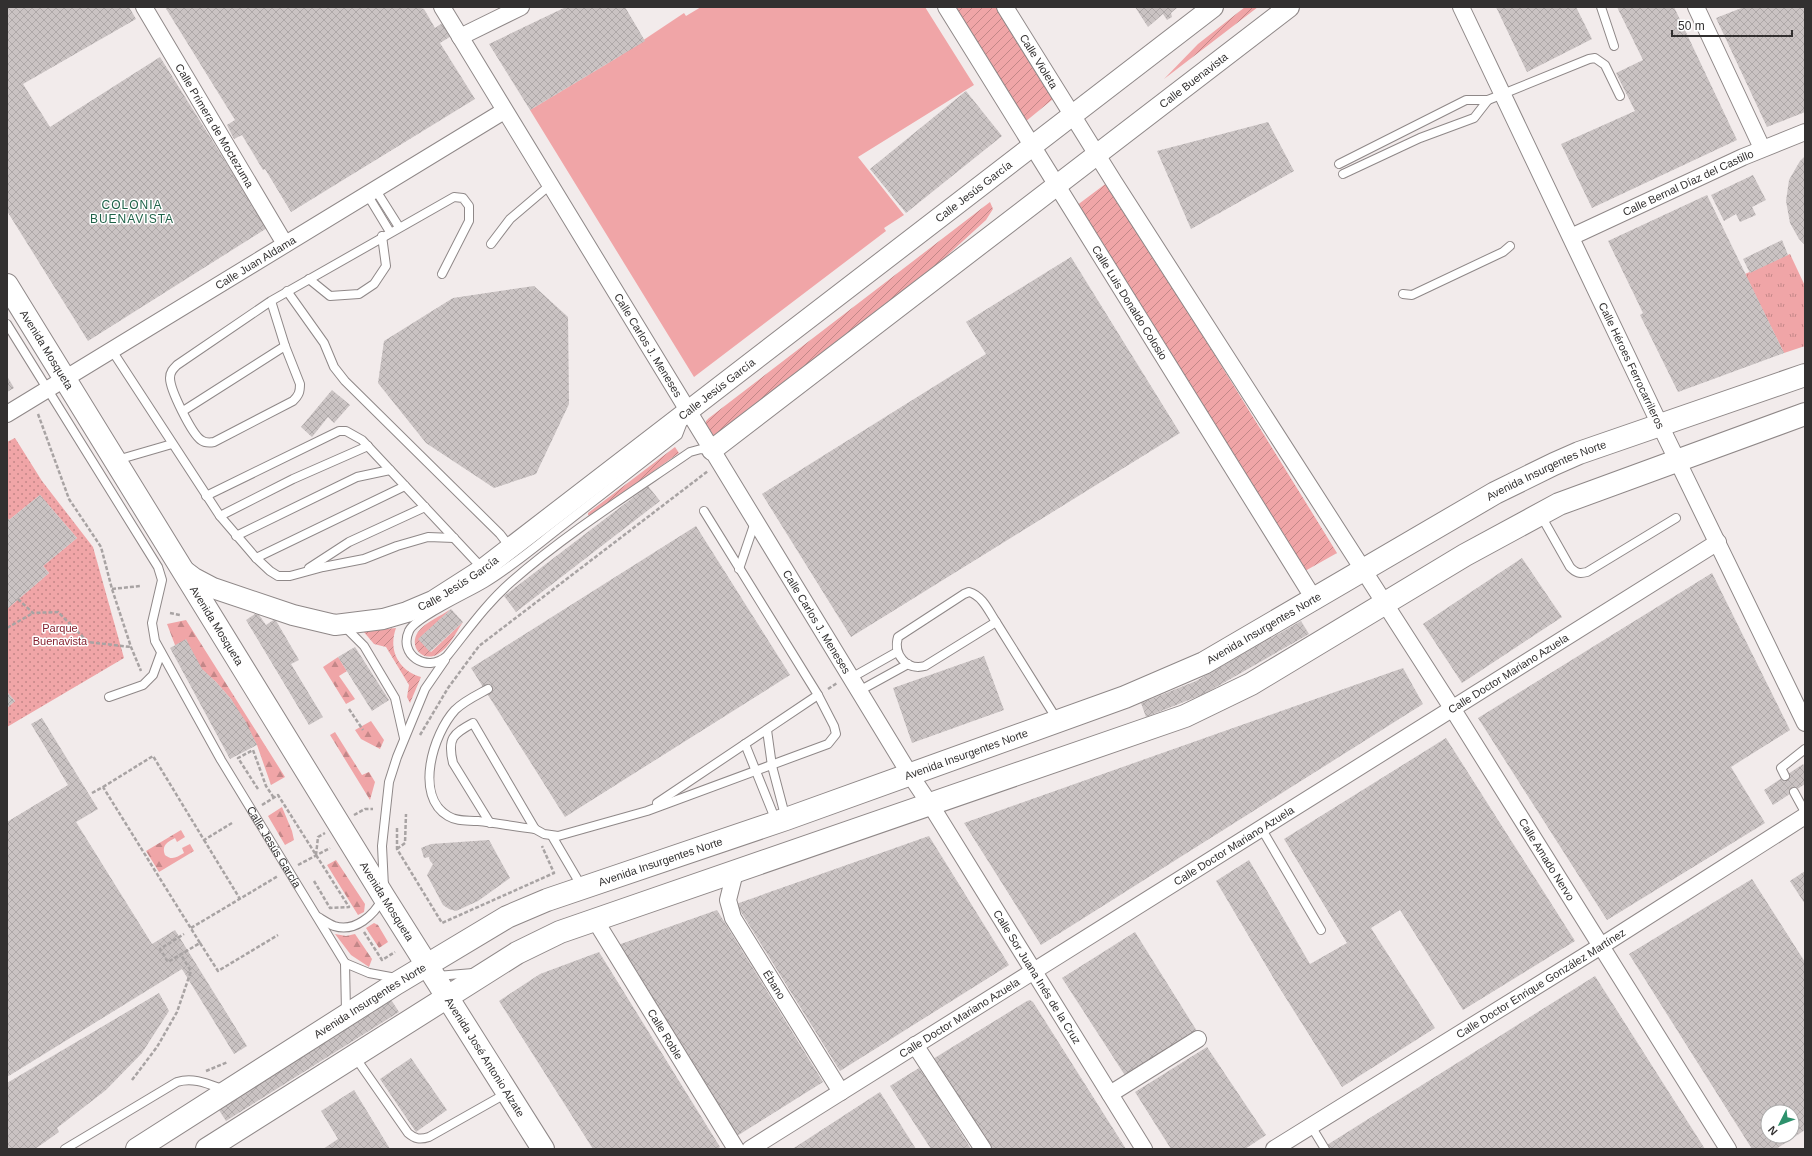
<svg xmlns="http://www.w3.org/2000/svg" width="1812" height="1156" font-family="Helvetica,sans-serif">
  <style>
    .grass { fill: url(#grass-tufts) }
    .forest { fill: url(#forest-firs) }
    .park { fill: url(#park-dots) }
    .garden { fill: url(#garden-furrows) }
    .pitch { fill: #f0a5a7 }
    .building { fill: url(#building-cross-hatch); fill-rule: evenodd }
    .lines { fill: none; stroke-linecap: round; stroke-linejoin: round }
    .service-casing { stroke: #8f8888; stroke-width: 10 }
    .minor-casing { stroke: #8f8888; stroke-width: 18 }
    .tertiary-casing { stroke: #8f8888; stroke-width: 22 }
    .secondary-casing { stroke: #8f8888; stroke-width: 24 }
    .primary-casing { stroke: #8f8888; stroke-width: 24 }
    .path { stroke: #a8a3a3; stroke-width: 2.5; stroke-dasharray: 4 2; stroke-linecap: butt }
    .service { stroke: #fff; stroke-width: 8 }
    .minor { stroke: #fff; stroke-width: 16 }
    .tertiary { stroke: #fff; stroke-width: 20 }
    .secondary { stroke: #fff; stroke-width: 22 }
    .primary { stroke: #fff; stroke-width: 22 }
    .labels { text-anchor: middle; stroke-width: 3; stroke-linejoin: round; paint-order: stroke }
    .street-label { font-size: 11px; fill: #323030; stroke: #fff }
    .park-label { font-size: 11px; fill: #852130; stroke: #fff }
    .neighbourhood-label { font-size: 12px; letter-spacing: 1px; fill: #1e6248; stroke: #fff }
  </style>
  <defs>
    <pattern id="grass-tufts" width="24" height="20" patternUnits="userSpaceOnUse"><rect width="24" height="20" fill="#f0a5a7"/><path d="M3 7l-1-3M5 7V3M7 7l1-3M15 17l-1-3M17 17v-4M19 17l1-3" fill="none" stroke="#c38788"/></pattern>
    <pattern id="forest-firs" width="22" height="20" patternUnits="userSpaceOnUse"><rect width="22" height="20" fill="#f0a5a7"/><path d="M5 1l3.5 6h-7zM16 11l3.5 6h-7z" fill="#c38788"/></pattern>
    <pattern id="park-dots" width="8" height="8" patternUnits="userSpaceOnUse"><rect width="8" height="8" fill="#f0a5a7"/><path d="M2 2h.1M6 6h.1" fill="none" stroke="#c38788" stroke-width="1.8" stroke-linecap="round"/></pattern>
    <pattern id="garden-furrows" width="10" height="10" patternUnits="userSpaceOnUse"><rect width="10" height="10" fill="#f0a5a7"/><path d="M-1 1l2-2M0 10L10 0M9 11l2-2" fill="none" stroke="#c38788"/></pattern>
    <pattern id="building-cross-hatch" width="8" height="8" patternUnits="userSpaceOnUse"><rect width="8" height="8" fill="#cac3c3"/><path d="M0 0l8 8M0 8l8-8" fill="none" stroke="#aea8a8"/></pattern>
  </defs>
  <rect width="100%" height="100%" fill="#f2ebeb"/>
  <path class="grass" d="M1790 254 1805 286V346L1784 353 1745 274Z"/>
  <path class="forest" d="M186 620 285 777 271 785 257 745 231 699 216 682 175 645 167 624Z
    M338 657 347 671 339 676 355 699 346 704 323 667Z
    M371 721 384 740 380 749 361 739 355 730Z
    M335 732 362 775 369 772 375 782 370 800 330 735Z
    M282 807 292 831 294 840 285 845 268 816Z
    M181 830 185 837 177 842 175 838C168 842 161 845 165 855 172 861 177 857 184 853L182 848 190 844 194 851 159 872 146 851Z
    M336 860 365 904 364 912 358 915 327 865Z
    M374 923 378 925 388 942 379 948 366 928Z
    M335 934 346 936 355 934 372 959 369 967 351 955Z"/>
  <path class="park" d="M15 438 42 481 93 547 124 658 7 727V708L15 701 7 692V609L49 573 43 566 77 538 40 495 9 520 7 517V442Z"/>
  <path class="garden" d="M955 7H996L1053 99 1025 122Z
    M1245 7H1258L1164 79 1198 44Z
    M1108 182 1337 553 1305 571 1076 206Z
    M990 202 993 209 986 220 929 272 714 436C709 432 705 427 706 421L709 418Z
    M675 447 679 453 591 516 588 515V513Z
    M451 609 419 639 431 652 463 622C456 632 449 648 438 654 423 663 408 647 418 632 425 622 441 616 451 609Z
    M396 628C388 650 398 670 421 677L410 703 407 697 409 685 386 647 374 644 363 631Z"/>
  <path class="pitch" d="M701 7H925L974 85 858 157 904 215 884 228 886 231 694 377 530 110 615 59 684 13 686 16Z"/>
  <path class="building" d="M7 7H129L136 19 23 84 50 127 160 57 267 228 88 341 7 211Z
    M165 7H418L424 9 435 28 447 20 456 33 440 43 475 99 291 212 265 169 263 170 242 135 234 139 227 125 235 120Z
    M566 7H625L645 41 530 110 489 44Z
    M1135 7H1178L1171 13 1172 17 1167 20 1163 14 1148 27Z
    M1496 7H1576L1592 39 1527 72Z
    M1617 7H1674L1737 140 1592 208 1561 144 1635 111 1616 73 1643 60Z
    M1744 7H1805V112L1767 127 1716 18Z
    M966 91 1002 136 906 213 870 169Z
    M1268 122 1294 171 1191 229 1157 151Z
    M1805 156V245L1799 239 1790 223 1786 201 1789 180 1800 161Z
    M1753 175 1766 200 1752 207 1756 215 1740 222 1736 214 1724 221 1711 195Z
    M1707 195 1784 353 1678 392 1640 315 1643 313 1608 241Z
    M1782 240 1788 255 1750 273 1743 259Z
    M1071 257 1180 433 851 637 762 494 986 354 966 322Z
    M534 286 568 317 569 404 536 474 494 488 426 443 378 383 384 341 453 298Z
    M7 376 14 388 7 392Z
    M332 390 350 405 334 423 328 417 312 437 301 427Z
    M648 486 660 501 516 612 504 596Z
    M40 495 77 538 43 566 49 573 7 609V517L9 520Z
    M696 526 790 675 565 817 471 668Z
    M1522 558 1562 617 1462 683 1423 624Z
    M1712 573 1790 730 1731 767 1765 823 1607 920 1478 718Z
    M451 609 463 622 430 652 418 639Z
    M255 614 259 615 266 625 275 619 299 660 291 664 323 717 309 725 246 620Z
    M1301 621 1309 634 1204 694 1146 717 1141 703 1196 681Z
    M186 639 202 669 216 682 231 699 246 722 257 745 230 759 170 648Z
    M355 647 389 700 372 711 338 657Z
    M984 656 1004 710 912 743 893 688Z
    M1403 668 1423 704 1041 945 964 823Z
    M7 692 15 701 7 708Z
    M42 718 98 809 76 822 152 944 175 930 247 1046 234 1054 182 969 7 1077V822L68 785 31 724Z
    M1446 738 1575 941 1463 1010 1400 910 1371 928 1435 1028 1342 1087 1277 984 1216 881 1249 860 1310 964 1347 943 1284 839Z
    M1803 764 1805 767V784L1773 805 1764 790Z
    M929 836 1009 965 840 1071 736 904Z
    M489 840 510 878 478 901 456 911 449 909 443 905 427 875 433 864 430 861 429 857 424 858 421 848 431 844Z
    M1805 871V904L1790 881Z
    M1752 879 1805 962V1130L1776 1149H1752L1629 954ZM1768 1112H1792V1136H1768Z
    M717 910 823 1082 737 1136 618 945Z
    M1135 932 1200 1036 1128 1080 1062 978Z
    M599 952 720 1147 717 1149H593L499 1001 540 974Z
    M1595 976 1705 1149H1330L1327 1145Z
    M159 993 169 1011 142 1053 106 1090 57 1128 59 1132 35 1149H7V1083Z
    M390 998 399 1012 226 1121 217 1107Z
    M1030 1000 1033 1002 1126 1149H990L933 1059 1027 1001Z
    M1207 1047 1266 1135 1245 1149H1171L1135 1092Z
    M411 1058 447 1110 416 1132 380 1079Z
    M919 1068 936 1093 971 1149H931L890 1086Z
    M354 1090 390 1149H323L338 1139 321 1111Z
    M880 1092 916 1149H792L797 1146Z"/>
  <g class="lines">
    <g class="service-casing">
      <g id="service">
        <path d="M1601 7 1614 46"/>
        <path d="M1339 164 1466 100H1488L1589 59 1595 58 1605 65 1620 96"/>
        <path d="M1343 174 1420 138 1474 118 1488 100"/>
        <path d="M375 189 399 227"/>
        <path d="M367 194 390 232"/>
        <path d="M491 244 510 219 550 185"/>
        <path d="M309 279 330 296 359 294 374 284 386 266 382 236"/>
        <path d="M287 291 324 343 334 367 345 381 500 534 510 547"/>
        <path d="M1403 294 1412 295 1503 252 1510 246"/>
        <path d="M271 301 285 346 300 384C300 392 299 395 293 401L214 442C209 443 205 443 201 440 192 434 170 390 170 378 170 372 173 369 177 365L271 301 454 197 463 198 469 206V221L442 274"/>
        <path id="s1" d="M7 324 158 567 162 580 152 623 155 641 221 760 345 963 346 1012"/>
        <path d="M111 349 220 516 256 558 270 571 278 576H290L323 567 364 559 397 546 428 537 454 538"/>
        <path d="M183 411 285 346"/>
        <path d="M683 422 678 435C640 465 601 495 563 525 537 545 513 566 485 583 469 593 415 617 409 631 398 654 426 674 447 656 468 630 486 604 511 582 566 534 629 494 690 452L701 449 711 450"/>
        <path d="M117 460 172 444"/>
        <path d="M206 496 339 431H346L362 440 483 569"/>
        <path d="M1540 514 1570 567C1576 573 1579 574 1587 572L1676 518"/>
        <path d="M220 516 293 479 368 446"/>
        <path d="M236 536 357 477 390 470"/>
        <path d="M256 558 405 486"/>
        <path d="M309 568 349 542 425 507"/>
        <path d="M739 569 755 522"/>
        <path d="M969 592C983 596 989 612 996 622L925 666C906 671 893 654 898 637L964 594Z"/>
        <path d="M996 622 1058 721"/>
        <path d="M344 626 364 646 395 698 404 738"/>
        <path d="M851 678 897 652"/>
        <path d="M488 689C477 695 464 701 455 710 433 734 414 796 448 816 458 822 467 820 478 821 497 823 516 827 535 829"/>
        <path d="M859 691 908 664"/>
        <path d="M109 697 143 685 153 675 161 653"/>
        <path d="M767 730 772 766 786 819"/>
        <path d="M745 744 776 821"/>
        <path d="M1785 776 1781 768 1805 749"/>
        <path d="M1794 792 1805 812"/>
        <path d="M657 803 818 695"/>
        <path d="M490 823 453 763C447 738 453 734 473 723L535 829 544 834 558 836 647 811 828 744 836 734 834 726 818 695 704 511"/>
        <path d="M1261 828 1321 930"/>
        <path d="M552 836 582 887"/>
        <path d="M384 887 382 846 389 782 397 757 425 689 445 660"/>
        <path d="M318 917C323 920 329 924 334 926 355 933 374 915 383 898"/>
        <path d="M345 963 369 973 396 978"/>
        <path d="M437 976 473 973"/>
        <path d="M355 1057 408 1133C415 1139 420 1140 429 1137L507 1093"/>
        <path d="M1311 1126 1325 1149"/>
        <path d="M65 1149 177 1082C194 1077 208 1084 225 1090"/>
      </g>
    </g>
    <g class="minor-casing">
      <g id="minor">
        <path id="s2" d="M144 7 285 244"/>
        <path id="s3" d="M442 7 909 773 935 812 1144 1149"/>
        <path id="s4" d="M946 7 1314 599"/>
        <path id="s5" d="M1005 7 1114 182 1452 708 1728 1149"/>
        <path id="s6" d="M1461 7 1660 425 1805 723"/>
        <path d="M1696 7 1762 148"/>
        <path d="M460 37 521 7"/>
        <path id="s7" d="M1571 237 1743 157 1805 132"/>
        <path id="s8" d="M7 414 504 111"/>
        <path id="s9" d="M735 872 728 900 733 918 841 1092"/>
        <path id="s10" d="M595 920 736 1149"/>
        <path d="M915 1045 983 1149"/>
        <path d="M1110 1094 1198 1039"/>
        <path id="s11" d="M750 1149 1718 542"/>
        <path id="s12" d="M1274 1149 1601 946 1805 816"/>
      </g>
    </g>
    <g class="tertiary-casing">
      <g id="tertiary">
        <path id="s13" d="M712 450 1289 7"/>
        <path id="s14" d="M182 569 194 578 213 588 293 615 335 625 383 619 407 612 433 601 483 569 1213 7"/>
      </g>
    </g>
    <g class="secondary-casing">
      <g id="secondary">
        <path id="s15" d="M137 1149 397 983 507 917 547 900 786 819 1125 697 1204 663 1495 493 1554 464 1579 453 1805 375"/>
        <path d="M207 1149 517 953 560 932 1185 716 1251 684 1465 555 1559 504 1805 414"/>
      </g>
    </g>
    <g class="primary-casing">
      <g id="primary">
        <path id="s16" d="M7 285 384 897 543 1149"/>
      </g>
    </g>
    <path class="path" d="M38 414 69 499 101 547 112 589 131 647 141 671
      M112 589 140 586
      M18 599 33 613 58 612 88 642 131 647
      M170 613 180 615
      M7 628 33 613
      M828 689 837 683
      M349 709 363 730
      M420 735 448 688 479 646 708 471
      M103 787 153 756 204 840 232 823
      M258 789 238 758 253 750 266 786 274 798
      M92 793 103 787 200 943 168 962 160 949 184 934
      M262 805 278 795 349 907 330 908 314 881
      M354 815 365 809H373
      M397 828V849L442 923 554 873 542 846
      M204 840 240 899
      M397 849 405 843 406 814
      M316 855 318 837 325 833
      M298 865 330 848
      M191 928 278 876
      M364 932 382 960 395 952
      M200 943 218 971 278 935
      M206 1071 228 1062
      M132 1080 157 1047 177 1012 191 971 181 955"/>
    <use href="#service" class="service"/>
    <use href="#minor" class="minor"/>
    <use href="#tertiary" class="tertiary"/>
    <use href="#secondary" class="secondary"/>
    <use href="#primary" class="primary"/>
  </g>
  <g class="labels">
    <g class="street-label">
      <text dy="4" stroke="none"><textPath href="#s5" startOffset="64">Calle Violeta</textPath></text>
      <text dy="4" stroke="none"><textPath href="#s13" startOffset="607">Calle Buenavista</textPath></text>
      <text dy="4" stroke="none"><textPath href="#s2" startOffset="138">Calle Primera de Moctezuma</textPath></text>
      <text dy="4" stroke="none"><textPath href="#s7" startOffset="129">Calle Bernal Díaz del Castillo</textPath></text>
      <text dy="4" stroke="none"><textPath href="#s14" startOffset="944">Calle Jesús García</textPath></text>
      <text dy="4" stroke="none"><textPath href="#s8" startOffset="291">Calle Juan Aldama</textPath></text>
      <text dy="4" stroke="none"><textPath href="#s4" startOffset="348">Calle Luis Donaldo Colosio</textPath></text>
      <text dy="4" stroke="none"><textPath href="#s3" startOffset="396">Calle Carlos J. Meneses</textPath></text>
      <text dy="4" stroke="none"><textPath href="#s16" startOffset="76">Avenida Mosqueta</textPath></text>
      <text dy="4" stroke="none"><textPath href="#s6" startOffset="397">Calle Héroes Ferrocarrileros</textPath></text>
      <text dy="4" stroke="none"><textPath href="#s14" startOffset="620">Calle Jesús García</textPath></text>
      <text dy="4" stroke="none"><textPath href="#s15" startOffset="1572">Avenida Insurgentes Norte</textPath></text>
      <text dy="4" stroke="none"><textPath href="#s14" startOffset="296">Calle Jesús García</textPath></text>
      <text dy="4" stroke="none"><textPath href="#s3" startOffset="720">Calle Carlos J. Meneses</textPath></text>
      <text dy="4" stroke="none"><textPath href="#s16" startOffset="400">Avenida Mosqueta</textPath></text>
      <text dy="4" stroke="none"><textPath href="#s15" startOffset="1248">Avenida Insurgentes Norte</textPath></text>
      <text dy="4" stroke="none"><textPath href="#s11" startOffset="895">Calle Doctor Mariano Azuela</textPath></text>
      <text dy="4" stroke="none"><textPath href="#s15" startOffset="924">Avenida Insurgentes Norte</textPath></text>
      <text dy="4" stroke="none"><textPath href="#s11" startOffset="571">Calle Doctor Mariano Azuela</textPath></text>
      <text dy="4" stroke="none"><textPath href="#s1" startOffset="600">Calle Jesús García</textPath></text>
      <text dy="4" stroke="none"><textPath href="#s5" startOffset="1010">Calle Amado Nervo</textPath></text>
      <text dy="4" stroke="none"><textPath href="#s15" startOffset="600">Avenida Insurgentes Norte</textPath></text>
      <text dy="4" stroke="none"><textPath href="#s16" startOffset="724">Avenida Mosqueta</textPath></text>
      <text dy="4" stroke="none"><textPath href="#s3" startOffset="1138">Calle Sor Juana Inés de la Cruz</textPath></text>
      <text dy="4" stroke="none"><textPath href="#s12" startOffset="314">Calle Doctor Enrique González Martínez</textPath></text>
      <text dy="4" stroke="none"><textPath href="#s9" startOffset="126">Ébano</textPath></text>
      <text dy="4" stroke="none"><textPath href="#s15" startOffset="276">Avenida Insurgentes Norte</textPath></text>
      <text dy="4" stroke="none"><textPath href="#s11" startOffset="247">Calle Doctor Mariano Azuela</textPath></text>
      <text dy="4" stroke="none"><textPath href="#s10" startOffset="134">Calle Roble</textPath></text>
      <text dy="4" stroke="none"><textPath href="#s16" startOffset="908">Avenida José Antonio Alzate</textPath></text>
    </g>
    <g class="park-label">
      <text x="60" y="632">Parque<tspan x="60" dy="13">Buenavista</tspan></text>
    </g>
    <g class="neighbourhood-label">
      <text x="132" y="209">COLONIA<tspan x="132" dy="14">BUENAVISTA</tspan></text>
    </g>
  </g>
  <rect width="1812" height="1156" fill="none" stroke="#323030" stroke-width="16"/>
  <g transform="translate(1780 1124) rotate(228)"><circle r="19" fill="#ffffff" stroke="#adacac"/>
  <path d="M0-3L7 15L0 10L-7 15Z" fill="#2d916c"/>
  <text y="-6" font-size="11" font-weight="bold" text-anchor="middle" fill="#323030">N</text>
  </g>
  <path d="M1672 30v6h120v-6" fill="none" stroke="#323030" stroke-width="2"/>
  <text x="1678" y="30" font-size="12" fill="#323030" stroke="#ffffff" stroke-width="3" paint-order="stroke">50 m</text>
</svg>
